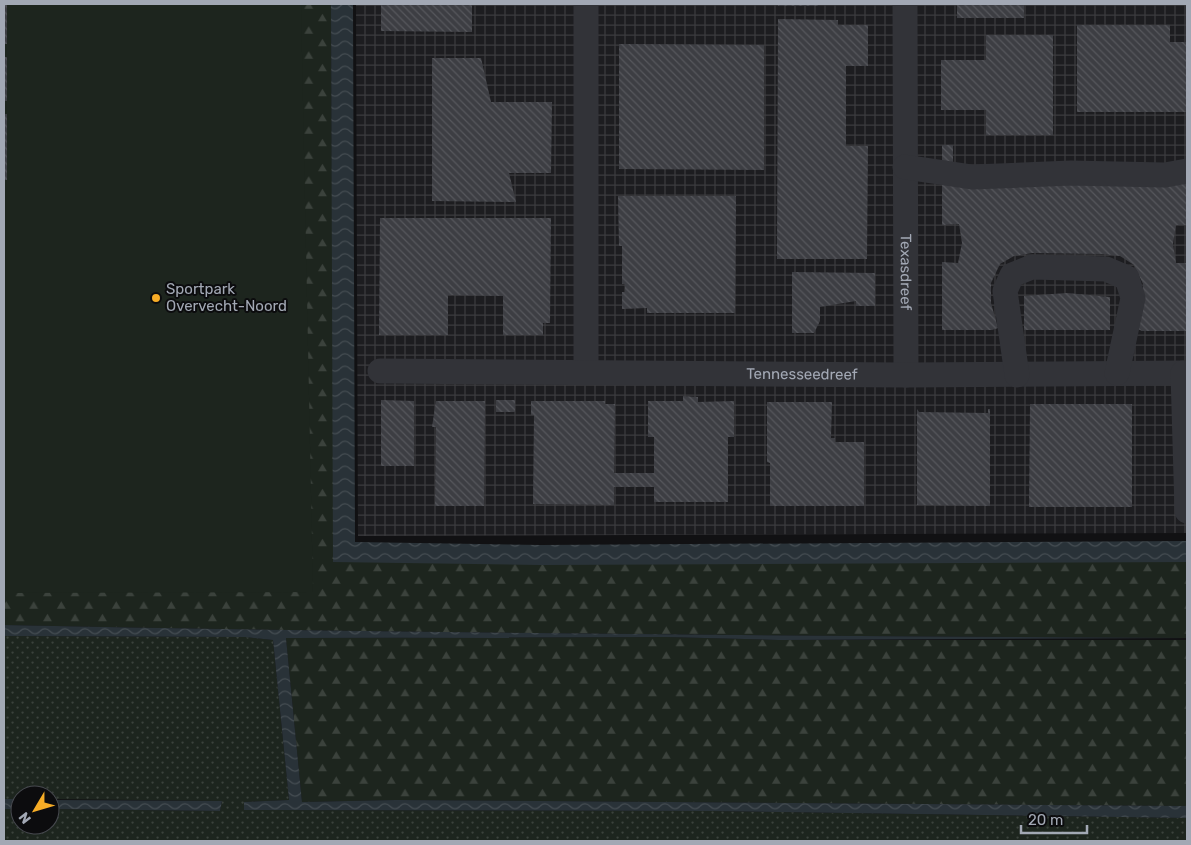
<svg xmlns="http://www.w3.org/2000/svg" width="1191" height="845" font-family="Rubik,sans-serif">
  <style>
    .industrial { fill: url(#industrial-grid) }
    .grass { fill: url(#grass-dots) }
    .forest { fill: url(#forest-firs) }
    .pitch { fill: #1d251e }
    .water { fill: url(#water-waves) }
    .building { fill: url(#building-back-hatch) }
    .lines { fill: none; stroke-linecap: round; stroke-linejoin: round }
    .minor { stroke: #323338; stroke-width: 25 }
    .poi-dot { fill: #f6ac26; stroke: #0c0c0e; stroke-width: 2 }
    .labels { text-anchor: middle; stroke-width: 4; stroke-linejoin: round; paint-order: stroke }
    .street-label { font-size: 15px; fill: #a2a8b4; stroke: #0c0c0e }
    .poi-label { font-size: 15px; fill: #a2a8b4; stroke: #0c0c0e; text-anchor: start }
  </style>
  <defs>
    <pattern id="industrial-grid" width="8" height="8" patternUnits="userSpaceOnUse" patternTransform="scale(1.25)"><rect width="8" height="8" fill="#1d1d20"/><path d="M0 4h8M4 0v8" fill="none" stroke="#3b3b3e"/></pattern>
    <pattern id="grass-dots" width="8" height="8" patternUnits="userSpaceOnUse" patternTransform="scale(1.25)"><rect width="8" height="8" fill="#1d251e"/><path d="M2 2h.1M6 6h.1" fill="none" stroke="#3b423c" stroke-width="1.8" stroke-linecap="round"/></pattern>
    <pattern id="forest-firs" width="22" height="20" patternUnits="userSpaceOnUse" patternTransform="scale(1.25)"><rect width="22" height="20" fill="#1d251e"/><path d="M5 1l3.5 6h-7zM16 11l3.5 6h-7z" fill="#3b423c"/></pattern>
    <pattern id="water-waves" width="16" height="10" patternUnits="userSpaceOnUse" patternTransform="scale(1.25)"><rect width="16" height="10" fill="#293238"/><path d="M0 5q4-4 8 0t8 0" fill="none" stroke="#454d52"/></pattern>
    <pattern id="building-back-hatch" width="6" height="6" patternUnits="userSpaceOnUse" patternTransform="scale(1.25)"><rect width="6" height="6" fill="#3d3e43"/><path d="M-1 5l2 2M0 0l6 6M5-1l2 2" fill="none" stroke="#56575c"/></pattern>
  </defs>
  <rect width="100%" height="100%" fill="#111113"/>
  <path class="industrial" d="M356 4H1187V533L358 536Z"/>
  <path class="grass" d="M4 636 245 637 273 640 289 800 244 802V810L710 811 1187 818V841H4V809H20V825H50V809L220 811 222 801 50 799V795H20V799H4Z"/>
  <path class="forest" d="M284 4H331L334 562H1187V638C793 636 398 633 4 625V583Z
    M666 637 779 640H1187V806L396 800 302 802 286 638Z"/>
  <path class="pitch" d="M4 4H301L313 592 4 593Z"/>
  <path class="water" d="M331 4H353L355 542 541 545 1187 541V562L541 565 333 562Z
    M4 625C398 633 793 636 1187 638L779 640 666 637 286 638 302 802 396 800 1187 806V818L710 811 244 810V802L289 800 273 640 245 637 4 636Z
    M4 799H20V809H4Z
    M50 800 222 801 220 811 50 809Z"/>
  <path class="building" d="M4 4H7V44H4Z
    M381 4H472V32L381 31Z
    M778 4H818V6H778Z
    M957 4H1024V18H957Z
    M778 19 838 20V25H868V66H846V146H868L867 259H777Z
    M1077 25H1170V42H1187V112H1077Z
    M986 35H1053V135H986V110H941V60H986Z
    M619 44 764 45V170L619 169Z
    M4 57H7V101H4Z
    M432 58H481L491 102H552L551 173H509L516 202 432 201Z
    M4 114H7V180H4Z
    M942 145H953V163H942Z
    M1187 181V225H1176L1173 244 1176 263H1187V331H1142L1136 328 1143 303V284L1134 265 1120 256 1103 254 1032 253 1014 256 1000 264 991 283V303L998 328 992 330H942V262L958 263 962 243 959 224 942 225V185Z
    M618 196H736L735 313H647V308L622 309V292H625V284H622V246H619Z
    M380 218H551L550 323H543V335H503V296L448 295V335H379Z
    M792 272 875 273V306H856V301L820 307V321L814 333H792Z
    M1067 293 1110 297V330H1024V296Z
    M683 396 698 397V402L734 401V437H728V502H654V487H614V505L533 504 534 415H531V401H605V404H615L614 473H654V437H648V401H683Z
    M381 400 414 401V466H381Z
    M496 400H515V412H496Z
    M436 401H485L484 506H435L436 427H432Z
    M767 402H832L831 438H835V442H864V506H770V463L767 462Z
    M1030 404H1132V507H1029Z
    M917 409 919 412 988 413V409H990V506L917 505Z"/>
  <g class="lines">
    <g class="minor">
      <path d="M586 4V373"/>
      <path id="s1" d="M905 4 906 375"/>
      <path d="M905 167 972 177 1071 173 1165 175 1187 171"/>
      <path id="s2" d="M380 371 906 375 1187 373"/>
      <path d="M1183 373 1187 511"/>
      <path d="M1017 375 1005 291 1012 275 1032 267 1106 269 1127 278 1133 298 1117 373"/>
    </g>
  </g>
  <circle class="poi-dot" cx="156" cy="298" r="5"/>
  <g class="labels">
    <g class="street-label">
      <text dy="5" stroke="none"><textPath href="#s1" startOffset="268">Texasdreef</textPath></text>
      <text dy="5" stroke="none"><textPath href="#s2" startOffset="422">Tennesseedreef</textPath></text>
    </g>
    <g class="poi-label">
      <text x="166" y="294">Sportpark<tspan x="166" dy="17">Overvecht-Noord</tspan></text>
    </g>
  </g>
  <rect width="1191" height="845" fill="none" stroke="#a2a8b4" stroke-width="10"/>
  <g transform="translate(35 810) rotate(232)"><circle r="24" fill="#0c0c0e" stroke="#484a50"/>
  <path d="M0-4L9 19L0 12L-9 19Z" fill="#f6ac26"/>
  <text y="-8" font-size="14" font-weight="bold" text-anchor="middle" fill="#a2a8b4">N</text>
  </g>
  <path d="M1021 825v8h66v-8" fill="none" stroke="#a2a8b4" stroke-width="2.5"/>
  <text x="1028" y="825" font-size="15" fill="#a2a8b4" stroke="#0c0c0e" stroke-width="4" paint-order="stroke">20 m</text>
</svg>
